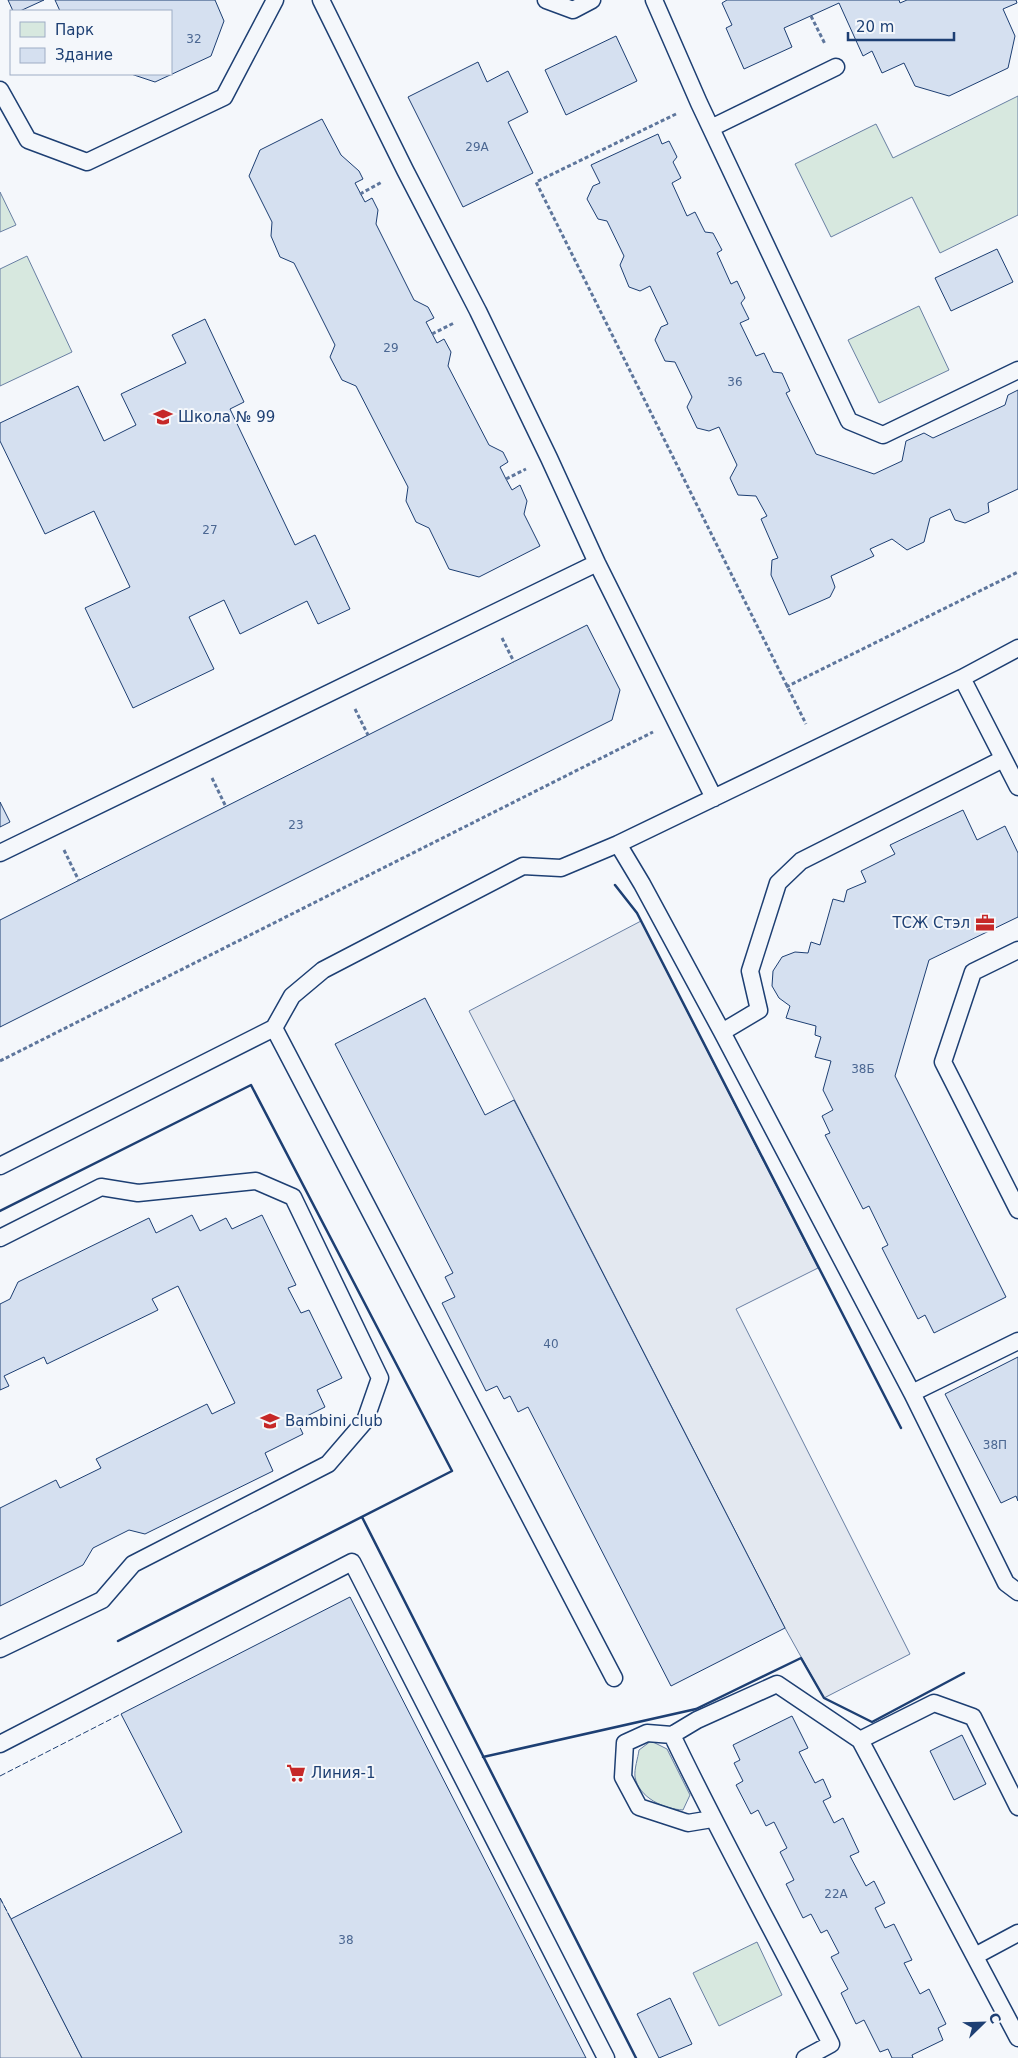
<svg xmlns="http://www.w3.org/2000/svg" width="1018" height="2058" font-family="'DejaVu Sans',sans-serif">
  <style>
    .green { fill: #d7e8df; stroke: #687fa3 }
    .parking { fill: #e3e8f0; stroke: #687fa3 }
    .building { fill: #d5e0f0; stroke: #1d3f73 }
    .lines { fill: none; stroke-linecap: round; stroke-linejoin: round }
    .service-casing { stroke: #1d3f73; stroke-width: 19 }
    .path { stroke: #5e769c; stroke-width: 3; stroke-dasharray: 4 2.5; stroke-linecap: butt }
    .service { stroke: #f4f7fb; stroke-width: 16 }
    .fence { stroke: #1d3f73; stroke-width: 1; stroke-dasharray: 6 2.5; stroke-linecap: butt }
    .wall { stroke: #1d3f73; stroke-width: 2.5 }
    .labels { text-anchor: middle; stroke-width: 4; stroke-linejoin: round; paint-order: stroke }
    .number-label { font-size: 12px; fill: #4b6792 }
    .poi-label { font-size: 15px; fill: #1d3f73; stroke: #f4f7fb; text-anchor: start }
  </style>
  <rect width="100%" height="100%" fill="#f4f7fb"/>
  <path class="green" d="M1018 96V215L940 253 912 197 831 237 795 164 876 124 893 158Z
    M0 192 16 225 0 232Z
    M27 256 72 352 0 386V269Z
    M919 306 949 370 879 403 848 340Z
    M651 1741 667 1749 690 1795 683 1810C664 1809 639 1798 635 1777 634 1769 638 1758 639 1750Z
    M757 1942 782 1995 719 2026 693 1973Z"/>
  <path class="parking" d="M641 921 818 1268 736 1309 910 1654 824 1698 785 1628 469 1011Z
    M0 1898 11 1919 82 2058H0Z"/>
  <path class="building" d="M8 0H44L20 11H13Z
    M55 0H215L224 21 211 56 155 82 131 74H171V11H60Z
    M727 0H899L900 3 907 0H1016L1017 3 1003 9 1015 36 1008 68 949 96 915 86 904 63 882 73 872 51 863 56 839 3 784 28 792 47 744 69 726 28 732 25 722 3Z
    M616 36 637 81 566 115 545 70Z
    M478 62 487 82 508 71 528 112 508 122 533 173 463 207 408 97Z
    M322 119 341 155 359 171 363 179 355 183 365 202 372 198 378 210 376 224 414 300 428 307 434 318 426 322 437 343 444 339 451 352 448 366 489 445 503 452 508 462 500 467 506 479 512 490 520 485 527 501 524 514 540 546 479 577 449 569 429 528 416 522 406 501 408 487 356 386 342 380 330 357 335 345 294 263 280 257 271 236 272 222 249 176 260 150Z
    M658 134 662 144 669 141 677 157 673 162 681 178 672 183 687 216 695 212 705 232 713 233 722 250 717 253 731 284 737 281 745 298 741 303 749 319 740 323 756 356 764 353 773 372 782 373 790 391 786 393 816 454 874 474 902 461 906 441 924 433 933 438 1005 405 1008 395 1018 390V489L988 503 989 512 965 523 955 520 950 509 930 518 924 542 907 550 892 539 870 549 874 556 831 576 835 587 830 597 789 615 771 575 772 560 778 558 761 519 767 516 756 496 738 495 730 478 737 465 719 427 709 431 697 428 687 407 692 397 675 362 665 361 655 340 661 327 668 324 650 286 640 291 629 287 620 265 624 256 607 221 598 219 587 199 593 186 600 183 591 165Z
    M997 249 1013 282 951 311 935 278Z
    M205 319 244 402 230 409 295 545 315 535 350 609 318 624 307 601 240 634 224 600 189 617 214 669 133 708 85 608 130 587 94 511 45 534 0 441V423L78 386 104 441 136 425 121 394 186 363 172 335Z
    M587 625 620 690 612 720 0 1027V920Z
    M0 802 10 822 0 827Z
    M963 810 977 840 1005 826 1018 853V917L929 960 895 1076 1006 1297 934 1333 925 1315 918 1319 882 1248 888 1245 869 1206 863 1209 825 1135 830 1133 822 1116 833 1110 823 1090 831 1061 815 1057 821 1037 815 1035 816 1026 786 1018 790 1006 779 998 772 986 773 971 782 957 795 952 808 953 811 942 820 945 833 899 844 902 847 890 866 882 861 871 895 854 890 845Z
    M425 998 485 1115 514 1100 785 1628 671 1686 528 1407 518 1412 510 1396 504 1399 497 1386 486 1391 442 1303 455 1297 445 1277 453 1273 335 1044Z
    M192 1215 200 1231 226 1218 232 1229 262 1215 296 1285 288 1288 301 1313 309 1310 342 1378 317 1390 325 1407 297 1421 303 1434 265 1453 273 1471 145 1534 129 1530 93 1548 83 1565 0 1606V1508L56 1480 60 1488 101 1468 96 1459 207 1404 212 1414 235 1403 178 1286 152 1299 158 1310 47 1364 44 1357 4 1376 9 1386 0 1390V1304L10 1299 18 1282 149 1218 156 1233Z
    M1018 1357V1501L1016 1496 1001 1503 945 1394Z
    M350 1597 586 2058H82L11 1919 182 1832 121 1714Z
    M792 1716 808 1748 799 1752 815 1783 823 1779 831 1797 823 1801 834 1823 843 1818 859 1852 850 1856 866 1886 874 1881 885 1903 875 1908 885 1928 894 1924 912 1960 904 1963 920 1994 929 1989 946 2024 938 2028 943 2040 912 2055 913 2058H892L888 2049 880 2052 864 2020 856 2024 841 1993 848 1989 831 1957 839 1953 827 1930 821 1933 811 1914 803 1918 786 1884 794 1880 780 1852 787 1848 774 1822 766 1826 758 1810 751 1814 736 1785 743 1781 734 1763 740 1760 733 1745Z
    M962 1735 986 1784 954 1800 930 1751Z
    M670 1998 692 2044 659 2058 637 2014Z"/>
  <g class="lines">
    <g class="service-casing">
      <path id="service" d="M321 0 405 170 478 311 549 458 597 563 714 798
        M546 0 573 10 592 0
        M654 0 699 103 849 421 883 435 1018 370
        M0 90 28 140 87 162 224 97 275 0
        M711 128 836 67
        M962 678 1018 787
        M618 844 642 884 722 1032 912 1393 1006 1583 1018 1592
        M0 853 597 563
        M1018 950 973 972 943 1062 1018 1210
        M274 1028 614 1678
        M722 1032 759 1010 750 971 778 883 801 861 1003 759
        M0 1166 274 1028 292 996 323 970 523 866 561 868 618 844 962 678 1018 648
        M0 1238 101 1187 138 1193 256 1181 293 1197 380 1378 365 1421 328 1464 133 1564 102 1600 0 1649
        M912 1393 1018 1341
        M672 1735 647 1733 625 1743 623 1777 639 1807 688 1823 712 1819
        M860 1740 934 1703 973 1717 1018 1807
        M0 1744 352 1562 606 2058
        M975 1956 1018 1933
        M805 2058 831 2044C779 1941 722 1840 672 1735L697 1720 777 1684 860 1740 1018 2038"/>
    </g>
    <path class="path" d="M811 16 825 44
      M676 114 536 182 806 724
      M360 194 382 182
      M432 334 454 323
      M506 479 526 469
      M502 638 514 662
      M786 687 1018 572
      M355 709 368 735
      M212 778 226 807
      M64 850 79 881
      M0 1061 653 732"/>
    <use href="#service" class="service"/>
    <path class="fence" d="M0 1776 121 1714
      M0 1898 11 1919"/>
    <path class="wall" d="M615 885 637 913 901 1428
      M0 1211 251 1085 452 1471 118 1641
      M362 1517 636 2058
      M483 1757 696 1709 801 1658 824 1698 872 1722 964 1673"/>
  </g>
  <defs>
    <g id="school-bare" transform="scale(1.5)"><path d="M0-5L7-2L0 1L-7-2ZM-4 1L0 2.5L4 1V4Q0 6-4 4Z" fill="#c62828" stroke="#f4f7fb" stroke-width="2.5" paint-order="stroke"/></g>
    <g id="office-bare" transform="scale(1.5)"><path d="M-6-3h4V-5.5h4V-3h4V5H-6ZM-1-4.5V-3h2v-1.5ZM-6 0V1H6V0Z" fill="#c62828" stroke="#f4f7fb" stroke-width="2.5" paint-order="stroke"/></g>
    <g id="supermarket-bare" transform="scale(1.5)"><path d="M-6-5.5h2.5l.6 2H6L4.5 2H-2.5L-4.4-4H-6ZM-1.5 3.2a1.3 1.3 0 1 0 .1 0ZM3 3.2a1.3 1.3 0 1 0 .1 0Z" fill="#c62828" stroke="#f4f7fb" stroke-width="2.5" paint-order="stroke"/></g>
  </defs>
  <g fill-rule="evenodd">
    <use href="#school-bare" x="163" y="417"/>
    <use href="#office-bare" x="985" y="923"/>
    <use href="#school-bare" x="270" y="1421"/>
    <use href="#supermarket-bare" x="296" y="1773"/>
  </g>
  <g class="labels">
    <g class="number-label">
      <text x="194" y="43">32</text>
      <text x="477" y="151">29А</text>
      <text x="391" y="352">29</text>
      <text x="735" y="386">36</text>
      <text x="210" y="534">27</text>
      <text x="296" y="829">23</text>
      <text x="863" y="1073">38Б</text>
      <text x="551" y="1348">40</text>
      <text x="995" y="1449">38П</text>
      <text x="836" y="1898">22А</text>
      <text x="346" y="1944">38</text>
    </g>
    <g class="poi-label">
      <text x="178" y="422">Школа № 99</text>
      <text x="970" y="928" text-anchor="end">ТСЖ Стэл</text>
      <text x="285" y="1426">Bambini club</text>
      <text x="311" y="1778">Линия-1</text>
    </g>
  </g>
  <rect x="10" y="10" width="162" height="65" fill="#f4f7fb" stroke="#9eadc5"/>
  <rect x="20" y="22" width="25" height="15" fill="#d7e8df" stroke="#9eadc5"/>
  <text x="55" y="35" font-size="15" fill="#1d3f73">Парк</text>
  <rect x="20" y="48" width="25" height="15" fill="#d5e0f0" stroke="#9eadc5"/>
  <text x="55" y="60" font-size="15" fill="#1d3f73">Здание</text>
  <g transform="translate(983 2023) rotate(67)" stroke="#f4f7fb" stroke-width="4" paint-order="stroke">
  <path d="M0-4L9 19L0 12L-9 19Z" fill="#1d3f73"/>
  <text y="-8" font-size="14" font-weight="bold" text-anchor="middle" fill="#1d3f73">С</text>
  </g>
  <path d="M848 32v8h106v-8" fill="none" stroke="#1d3f73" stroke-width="2.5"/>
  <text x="856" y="32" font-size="15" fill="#1d3f73" stroke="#f4f7fb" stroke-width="4" paint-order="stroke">20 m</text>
</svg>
